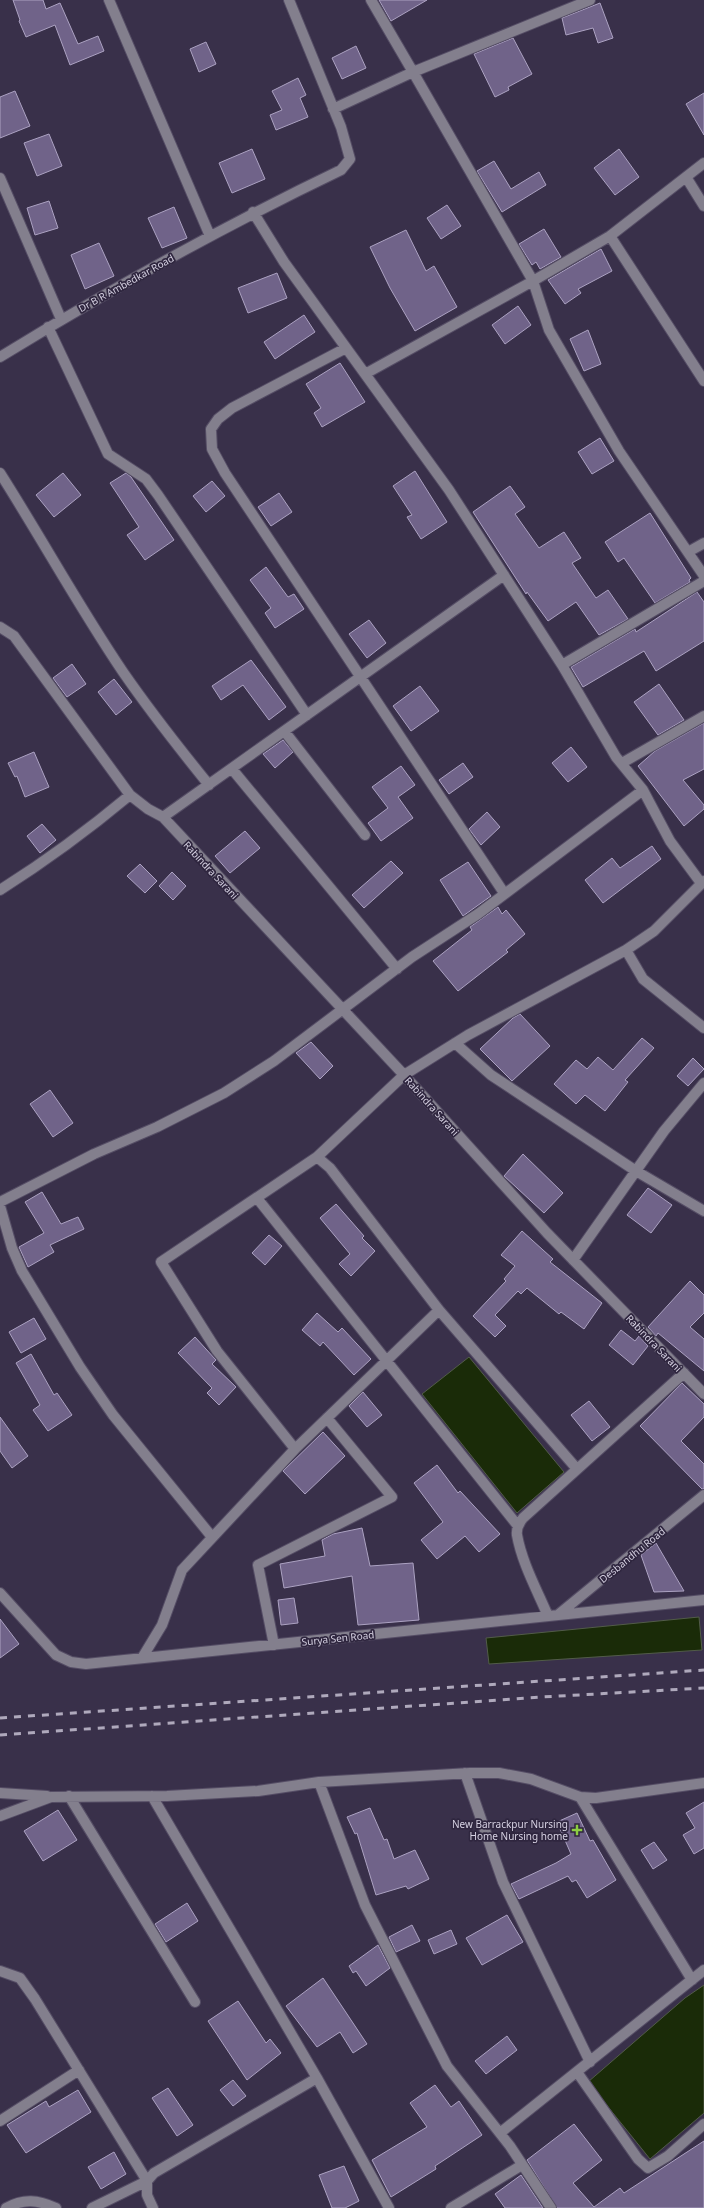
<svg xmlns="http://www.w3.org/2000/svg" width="704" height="2208" font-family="'Noto Sans',sans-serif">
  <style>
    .water { fill: #1a2b08; stroke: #525c49 }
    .building { fill: #706389; stroke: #aca2c2 }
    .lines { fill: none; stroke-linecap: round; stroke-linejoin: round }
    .minor-casing { stroke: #554d65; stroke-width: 12 }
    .minor { stroke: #837f8d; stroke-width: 10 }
    .rail { stroke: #afa9bc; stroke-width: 3; stroke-dasharray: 7 7; stroke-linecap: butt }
    .poi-dot { fill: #8dce44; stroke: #2f263f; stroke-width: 1.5 }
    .labels { text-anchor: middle; stroke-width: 3.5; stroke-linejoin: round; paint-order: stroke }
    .street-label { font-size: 10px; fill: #d5d0e1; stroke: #2f263f }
    .poi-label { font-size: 10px; fill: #d5d0e1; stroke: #2f263f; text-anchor: end }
  </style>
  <rect width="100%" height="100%" fill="#39304a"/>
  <path class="water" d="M469 1357 564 1472 517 1513 422 1394Z
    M699 1617 702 1650 489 1664 486 1638Z
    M704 1985V2113L650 2159 588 2082 685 1998Z"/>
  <path class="building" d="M13 0H43L46 9 60 3 78 44 98 36 104 51 70 65 55 25 26 37 19 21 20 20Z
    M379 0H427L391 21Z
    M600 3 613 38 598 43 593 28 566 35 562 18Z
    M513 38 532 74 508 87 509 90 495 97 474 54Z
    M206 42 216 64 199 72 190 49Z
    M356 46 366 68 342 79 332 58Z
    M298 78 306 95 300 98 308 117 276 130 270 115 282 110 272 91Z
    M15 91 30 126 0 138V97Z
    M704 93V135L686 104Z
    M49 134 62 166 37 176 24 143Z
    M252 149 265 179 232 193 219 163Z
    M619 149 639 177 615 195 594 168Z
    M494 161 511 189 539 172 546 185 502 212 477 171Z
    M49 201 58 228 35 235 27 208Z
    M447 205 461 226 441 239 427 218Z
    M174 207 187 238 162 248 148 218Z
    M544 229 561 257 540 269 536 262 532 265 519 244Z
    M406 230 426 271 434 266 457 307 415 331 390 288 370 247Z
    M99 243 114 276 85 289 71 255Z
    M601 249 612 271 578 289 581 293 565 304 548 280Z
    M277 273 287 298 248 313 238 288Z
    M518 306 531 325 505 344 492 325Z
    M304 315 315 332 275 359 264 342Z
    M588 330 601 364 584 371 570 339Z
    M340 363 365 402 322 427 314 413 321 408 306 384Z
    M600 438 614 461 592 474 578 452Z
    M415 471 447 522 421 539 407 517 412 515 393 486Z
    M63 473 81 495 54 517 36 495Z
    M126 473 131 477 174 540 145 560 127 535 139 527 110 483Z
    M212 481 225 496 206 512 193 496Z
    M510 486 525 507 515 514 539 548 564 532 581 558 572 563 596 598 608 590 628 619 599 635 576 602 548 621 527 592 526 594 473 512Z
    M279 493 292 512 271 526 258 507Z
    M650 513 691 578 689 580 690 582 655 603 624 558 618 562 605 542Z
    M266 567 288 597 294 594 304 609 275 628 265 613 271 608 250 580Z
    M697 592 704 602V641L656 671 644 651 583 687 571 667 635 629 636 632Z
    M369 620 386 643 367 658 349 634Z
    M251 660 286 707 269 720 243 685 221 700 212 686Z
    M72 664 86 684 67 697 53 678Z
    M114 679 132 702 116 715 98 692Z
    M659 684 684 720 658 735 634 702Z
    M420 686 439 711 411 731 393 706Z
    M704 723V769L683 780 704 805V809L684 826 638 766 655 751Z
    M283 740 293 752 275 768 263 754Z
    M571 747 587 767 568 782 552 763Z
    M34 752 49 787 25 797 17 776 15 777 8 763Z
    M463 763 473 777 449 794 439 780Z
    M401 766 415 785 398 797 413 818 381 841 368 823 388 808 372 787Z
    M487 812 500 827 481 845 469 829Z
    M42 824 56 840 40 853 27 836Z
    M245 831 260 848 230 873 215 856Z
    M652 846 661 859 603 903 585 880 612 858 620 868Z
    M391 861 403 873 364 908 352 895Z
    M468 862 491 896 463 916 440 880Z
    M140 864 157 881 145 893 127 876Z
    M172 872 186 886 173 900 159 886Z
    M498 907 502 914 506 910 525 934 506 950 508 952 458 991 433 961 472 930 470 927Z
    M520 1014 550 1046 512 1081 480 1049 513 1018Z
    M642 1038 654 1048 625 1080 628 1082 605 1111 585 1095 576 1104 554 1084 576 1060 587 1069 598 1057 613 1070Z
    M311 1042 333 1066 320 1079 296 1053Z
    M693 1058 704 1069 688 1086 677 1076Z
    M50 1090 73 1123 53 1137 30 1104Z
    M523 1154 563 1193 544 1213 504 1176Z
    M648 1188 672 1205 651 1233 627 1215Z
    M42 1192 61 1224 78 1217 84 1229 50 1245 54 1252 28 1267 19 1247 44 1233 25 1202Z
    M336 1204 364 1236 362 1238 375 1251 351 1276 339 1264 350 1254 320 1218Z
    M522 1231 553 1259 550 1262 602 1303 584 1329 561 1312 559 1314 527 1288 521 1294 518 1291 495 1315 506 1326 495 1337 473 1316 506 1281 504 1279 515 1266 501 1255Z
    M269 1235 282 1246 265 1265 252 1253Z
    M690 1281 704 1295V1313L690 1327 704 1339V1371L658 1333 656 1336 648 1327Z
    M317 1313 338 1332 342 1328 371 1359 354 1375 323 1342 320 1346 302 1330Z
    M34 1318 46 1339 21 1353 9 1332Z
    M621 1330 635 1341 639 1336 648 1346 633 1365 609 1345Z
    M195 1337 216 1360 212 1364 236 1387 219 1405 207 1393 212 1388 178 1353Z
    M31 1354 54 1395 57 1393 72 1415 48 1431 33 1410 40 1405 16 1363Z
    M682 1383 704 1404V1417L681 1441 704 1464V1489H702L640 1426Z
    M363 1392 382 1415 367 1427 349 1406Z
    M589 1401 610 1427 592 1441 571 1415Z
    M0 1417 28 1456 12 1468 0 1451Z
    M323 1432 345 1456 305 1494 283 1471Z
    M437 1465 458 1493 460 1491 500 1534 479 1552 465 1536 437 1559 421 1540 443 1522 414 1483Z
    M362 1528 370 1566 413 1563 419 1620 358 1625 352 1576 284 1588 280 1564 325 1556 322 1540 333 1534Z
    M656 1543 684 1591 654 1592 641 1555Z
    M294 1598 298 1623 281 1625 278 1600Z
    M0 1619 19 1644 0 1658Z
    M704 1802V1848L694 1854 683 1835 695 1828 686 1813Z
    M370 1808 384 1840 387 1839 394 1859 415 1850 429 1879 408 1889 406 1886 376 1895 357 1833 355 1834 347 1817Z
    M58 1810 77 1840 43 1861 24 1831Z
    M577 1813 590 1841 593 1840 616 1880 587 1898 576 1880 572 1882 568 1876 519 1899 511 1884 556 1863 571 1854 557 1822Z
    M654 1842 667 1860 653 1869 641 1850Z
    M187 1903 198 1921 166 1942 155 1924Z
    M507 1915 523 1942 482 1965 466 1938Z
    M412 1925 420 1941 396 1952 389 1937Z
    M451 1930 457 1944 434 1954 428 1940Z
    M378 1945 390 1968 366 1986 356 1971 353 1973 349 1966Z
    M323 1978 367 2044 353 2053 340 2032 317 2047 286 2006Z
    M238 2001 266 2043 270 2039 281 2053 247 2080 208 2021Z
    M507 2036 517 2050 486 2074 475 2061Z
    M233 2080 246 2096 233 2106 220 2090Z
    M435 2085 451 2107 459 2101 482 2135 435 2166 436 2169 391 2197 372 2160 427 2127 410 2103Z
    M168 2088 193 2125 177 2136 152 2098Z
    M78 2090 91 2112 26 2153 7 2125 46 2101 49 2107Z
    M574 2124 602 2160 573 2183 594 2207 620 2188 624 2193 704 2141V2208H557L527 2160Z
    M114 2152 126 2174 101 2189 88 2167Z
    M344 2166 359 2201 345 2208H332L319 2175Z
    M521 2175 543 2208H505L495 2194Z"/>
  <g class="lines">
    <g class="minor-casing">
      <path id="minor" d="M109 0 210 236
        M371 0 413 72 590 0
        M333 109 413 72 533 281 610 236 704 163
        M686 177 704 206
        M0 178 61 319
        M253 212 284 262 449 490 562 665 616 757 643 790 670 841 701 883
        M610 236 704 381
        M48 327 108 454 146 479 158 495 307 715
        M346 348 232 408 218 419 211 429 212 449 225 473 504 893
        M0 357C111 289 224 226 341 170L350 159 341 127 289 0
        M365 374 533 281 549 330 619 451 704 576
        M0 473C42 539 79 607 123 672 150 711 179 748 209 785
        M688 552 704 543
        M0 627 14 636 130 795 148 809 163 817 504 575
        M562 665 704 581
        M285 732 365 835
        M622 763 704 716
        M232 769 397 969
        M163 817 404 1075 547 1233 704 1394
        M704 881 654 931 626 950 643 979 704 1028
        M0 890C46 861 88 830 130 795
        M455 1043 491 1075 636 1171 704 1211
        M317 1157 404 1075 468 1035 626 950
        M257 1198 518 1526
        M0 1202 94 1154 157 1127 224 1093 274 1061 412 957 478 914 643 790
        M0 1206 12 1248 22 1271 80 1367 113 1415 212 1537
        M573 1260 664 1131 704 1083
        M295 1449 217 1351 161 1262 317 1157 330 1168 439 1310 577 1469
        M0 1593 56 1655 71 1662 86 1664 704 1600
        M559 1614 704 1495
        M548 1616C537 1590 522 1563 517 1535 516 1528 519 1523 523 1518L684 1373
        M274 1645 258 1565 392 1497 327 1418
        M142 1658 162 1625 182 1570 295 1449 439 1310
        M465 1773 503 1882 590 2062
        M319 1782 365 1905 447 2066 510 2146 551 2208
        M0 1793 47 1796
        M69 1796 195 2002
        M152 1796 317 2078 389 2208
        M580 1797 692 1980
        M0 1816 51 1797 167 1796 258 1791 319 1782 470 1773H499L531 1779 580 1797 596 1798 704 1783
        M0 1971 20 1978 35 1999 147 2181 92 2208
        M577 2072 638 2159 648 2168 668 2156 704 2124
        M0 2121 79 2070
        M500 2133 704 1970
        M6 2208C24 2198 38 2200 56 2208
        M153 2208 147 2195V2181L154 2173 317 2078
        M451 2208 522 2165"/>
    </g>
    <use href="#minor" class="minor"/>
    <path class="rail" d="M0 1718 704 1670
      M0 1735 542 1697 704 1688"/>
  </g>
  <path class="poi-dot" d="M575 1824h4v4h4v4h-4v4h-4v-4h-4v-4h4z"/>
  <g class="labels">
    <g class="street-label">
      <text transform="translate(126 283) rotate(-29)" y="4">Dr B R Ambedkar Road</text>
      <text transform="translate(211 870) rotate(47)" y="4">Rabindra Sarani</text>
      <text transform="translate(432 1106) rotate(48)" y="4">Rabindra Sarani</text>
      <text transform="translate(654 1343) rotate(46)" y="4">Rabindra Sarani</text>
      <text transform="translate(632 1555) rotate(-39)" y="4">Desbandhu Road</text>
      <text transform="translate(338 1638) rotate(-6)" y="4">Surya Sen Road</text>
    </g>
    <g class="poi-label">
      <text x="568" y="1828">New Barrackpur Nursing<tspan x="568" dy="12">Home Nursing home</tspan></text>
    </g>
  </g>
</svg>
